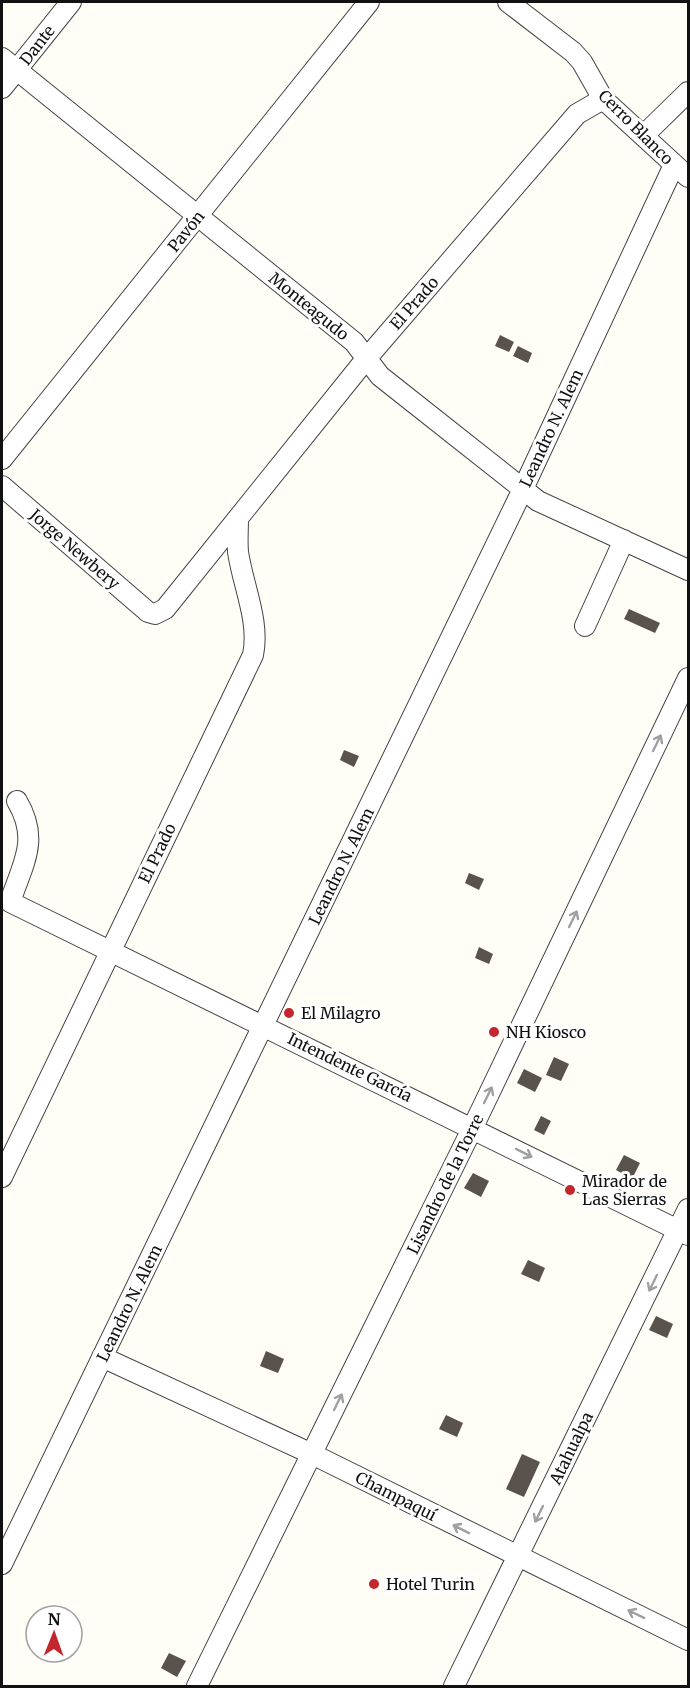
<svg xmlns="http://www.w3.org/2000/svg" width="690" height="1688" font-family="Merriweather,serif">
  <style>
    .building { fill: #5a524d }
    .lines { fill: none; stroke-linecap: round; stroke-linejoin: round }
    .minor-casing { stroke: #444; stroke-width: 22 }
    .minor { stroke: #fff; stroke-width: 20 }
    .oneway { stroke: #a0a0a0 }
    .poi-dot { fill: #c4262e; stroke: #fff; stroke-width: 2 }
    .labels { text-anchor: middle; stroke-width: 6; stroke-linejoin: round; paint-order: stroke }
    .street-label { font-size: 16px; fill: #111; stroke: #fff }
    .poi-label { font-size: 16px; fill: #111; stroke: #fff; text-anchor: start }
  </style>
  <rect width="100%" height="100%" fill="#fffdf5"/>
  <path class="building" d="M500 335 514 342 509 352 495 346Z
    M518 346 532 353 528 363 513 356Z
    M629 609 660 623 655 633 624 619Z
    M344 750 359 756 354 767 340 760Z
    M469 873 484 879 479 890 465 883Z
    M479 947 493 954 489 964 475 958Z
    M554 1057 569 1064 561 1081 546 1075Z
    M524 1069 542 1078 535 1092 517 1083Z
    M541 1116 551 1121 544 1135 534 1130Z
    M624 1155 640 1163 632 1179 616 1170Z
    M473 1173 489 1181 481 1197 464 1188Z
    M528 1260 545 1268 539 1282 521 1274Z
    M656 1316 673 1324 667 1338 649 1330Z
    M266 1351 284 1359 278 1373 260 1366Z
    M446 1415 463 1423 457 1437 439 1429Z
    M522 1454 540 1462 524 1497 506 1489Z
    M169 1653 186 1661 177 1677 161 1668Z"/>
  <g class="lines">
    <g class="minor-casing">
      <path id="minor" d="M508 2 573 52 582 62 603 99 688 177
        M2 58 354 342 380 376 538 501 688 570
        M2 88 71 2
        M644 135 688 92
        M2 459 369 2
        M2 486 148 612 155 614 165 609 366 359 577 114 603 99
        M585 626 624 540
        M17 801C40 840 23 863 10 902L688 1235
        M2 1177 253 655C260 621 243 586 238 552 237 541 238 530 238 519
        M102 1357 312 1454 688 1640
        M2 1564 523 489 674 165
        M197 1686 473 1127 688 678
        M454 1686 688 1209"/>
    </g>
    <use href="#minor" class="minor"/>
  </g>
  <defs><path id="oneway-shaft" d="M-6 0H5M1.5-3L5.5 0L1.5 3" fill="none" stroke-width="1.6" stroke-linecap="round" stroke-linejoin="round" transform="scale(1.5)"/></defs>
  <g class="oneway">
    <use href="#oneway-shaft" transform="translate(657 743) rotate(-64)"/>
    <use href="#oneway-shaft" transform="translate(573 919) rotate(-64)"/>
    <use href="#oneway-shaft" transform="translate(488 1095) rotate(-64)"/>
    <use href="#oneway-shaft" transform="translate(524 1153) rotate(27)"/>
    <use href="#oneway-shaft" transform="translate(653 1283) rotate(116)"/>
    <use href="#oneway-shaft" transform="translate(338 1402) rotate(-64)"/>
    <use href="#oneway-shaft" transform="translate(539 1514) rotate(116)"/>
    <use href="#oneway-shaft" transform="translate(461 1529) rotate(-153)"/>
    <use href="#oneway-shaft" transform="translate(636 1614) rotate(-154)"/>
  </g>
  <g class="poi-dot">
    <circle cx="289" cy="1013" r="6"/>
    <circle cx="494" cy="1032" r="6"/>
    <circle cx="570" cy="1190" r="6"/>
    <circle cx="374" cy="1584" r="6"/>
  </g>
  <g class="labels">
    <g class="street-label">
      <text transform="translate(37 45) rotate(-52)" y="6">Dante</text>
      <text transform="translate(636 127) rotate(45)" y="6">Cerro Blanco</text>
      <text transform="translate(186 231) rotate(-51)" y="6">Pavón</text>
      <text transform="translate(414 303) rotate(-49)" y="6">El Prado</text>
      <text transform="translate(309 306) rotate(39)" y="6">Monteagudo</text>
      <text transform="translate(551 428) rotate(-65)" y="6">Leandro N. Alem</text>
      <text transform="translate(75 549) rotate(41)" y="6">Jorge Newbery</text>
      <text transform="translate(157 853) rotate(-64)" y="6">El Prado</text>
      <text transform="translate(341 866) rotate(-64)" y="6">Leandro N. Alem</text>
      <text transform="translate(350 1067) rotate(26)" y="6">Intendente García</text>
      <text transform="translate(445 1184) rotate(-64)" y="6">Lisandro de la Torre</text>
      <text transform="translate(129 1303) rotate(-64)" y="6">Leandro N. Alem</text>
      <text transform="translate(571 1448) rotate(-64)" y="6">Atahualpa</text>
      <text transform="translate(396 1496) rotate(27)" y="6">Champaquí</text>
    </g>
    <g class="poi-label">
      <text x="301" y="1019">El Milagro</text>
      <text x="506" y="1038">NH Kiosco</text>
      <text x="582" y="1187">Mirador de<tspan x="582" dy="18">Las Sierras</tspan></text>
      <text x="386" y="1590">Hotel Turin</text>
    </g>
  </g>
  <rect width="690" height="1688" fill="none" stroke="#111111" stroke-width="6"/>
  <g transform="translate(54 1634) rotate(1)"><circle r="28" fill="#ffffff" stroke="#a0a0a0" stroke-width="1.5"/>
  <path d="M0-4.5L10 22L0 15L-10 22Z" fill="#c4262e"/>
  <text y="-9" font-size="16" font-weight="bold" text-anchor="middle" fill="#111111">N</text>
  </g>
</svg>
